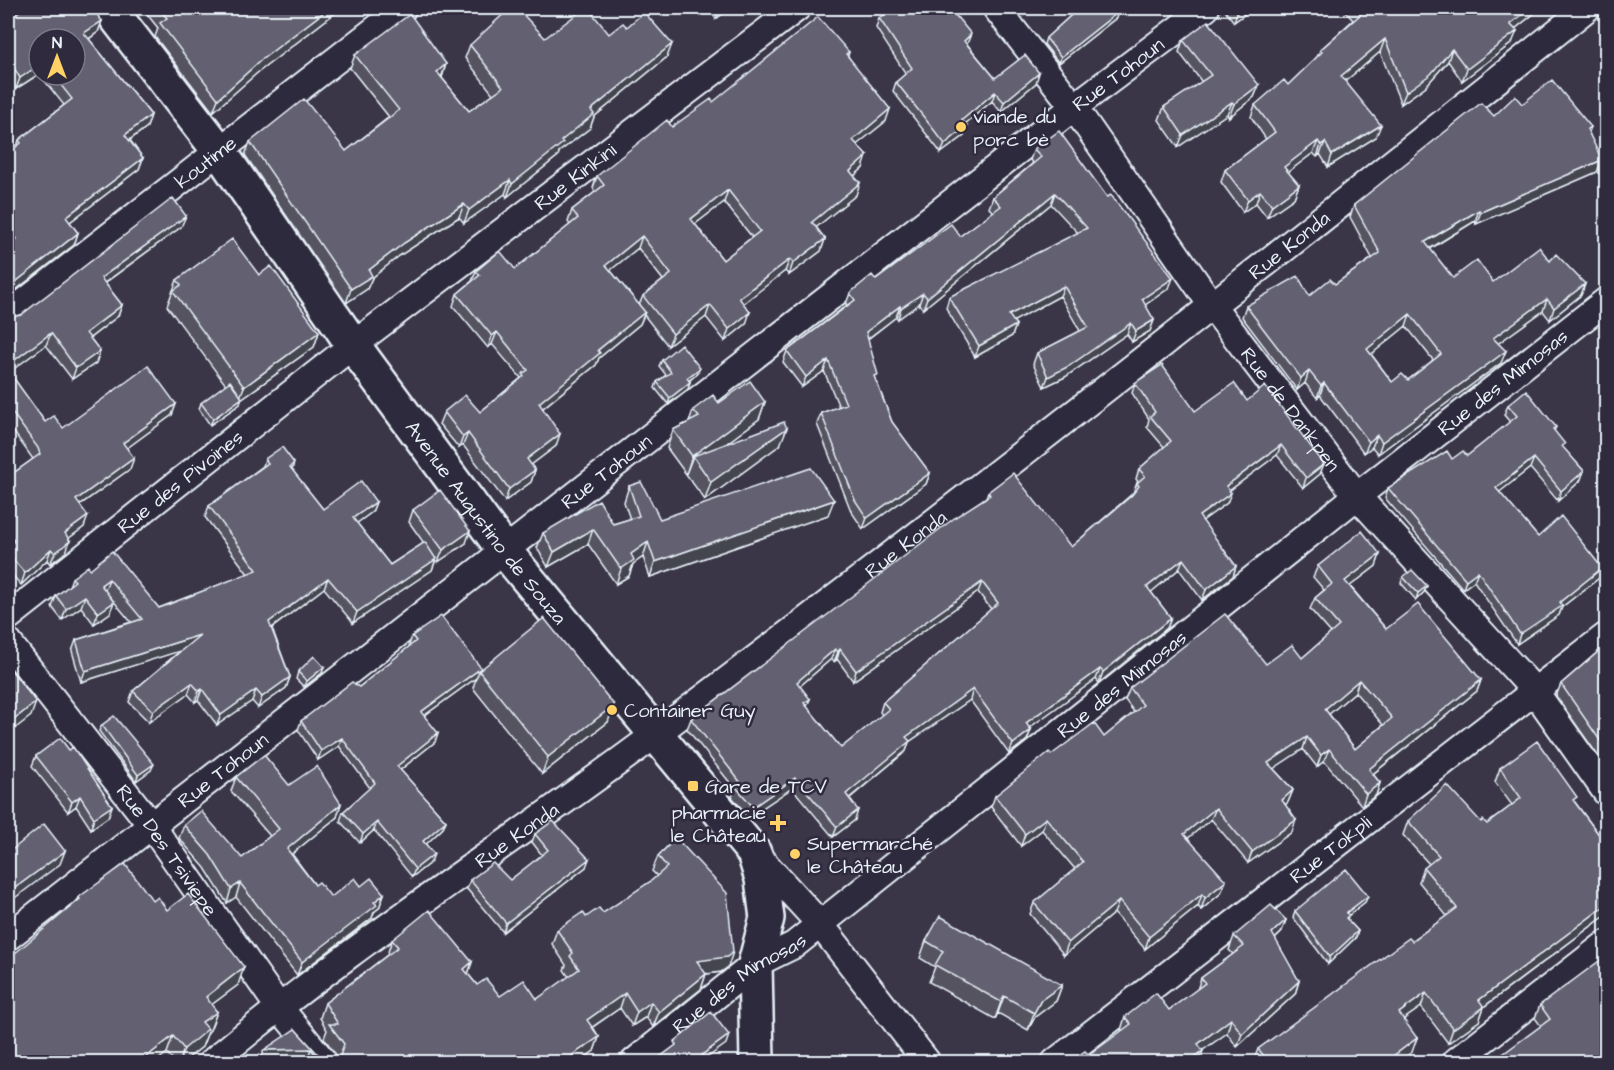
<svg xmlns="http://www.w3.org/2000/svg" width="1614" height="1070" font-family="'Architects Daughter',sans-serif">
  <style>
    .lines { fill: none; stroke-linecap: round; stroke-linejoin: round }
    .street-casing { stroke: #e8f1f8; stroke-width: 30 }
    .secondary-casing { stroke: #e8f1f8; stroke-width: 38 }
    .street { stroke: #2f2a3d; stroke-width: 26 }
    .secondary { stroke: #2f2a3d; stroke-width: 33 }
    .wall { fill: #555361; stroke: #e8f1f8; stroke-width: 1.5; fill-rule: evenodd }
    .shaded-wall { fill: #45444f; stroke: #e8f1f8; stroke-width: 1.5 }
    .building { fill: #636171; stroke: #e8f1f8; stroke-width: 1.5; fill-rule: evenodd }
    .poi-dot { fill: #ffd166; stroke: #2f2a3d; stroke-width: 2 }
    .labels { text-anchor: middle; stroke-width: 5; stroke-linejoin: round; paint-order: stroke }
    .street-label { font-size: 20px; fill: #e8f1f8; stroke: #2f2a3d }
    .poi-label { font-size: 20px; fill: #e8f1f8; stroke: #2f2a3d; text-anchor: start }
  </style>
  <rect width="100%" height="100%" fill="#3a3648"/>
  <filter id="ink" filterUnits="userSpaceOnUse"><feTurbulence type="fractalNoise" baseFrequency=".0167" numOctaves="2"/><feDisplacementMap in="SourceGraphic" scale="12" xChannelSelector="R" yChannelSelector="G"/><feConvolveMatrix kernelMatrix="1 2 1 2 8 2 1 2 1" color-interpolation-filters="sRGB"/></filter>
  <g filter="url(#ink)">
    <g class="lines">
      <g class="street-casing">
        <g id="street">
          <path id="s1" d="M996 8 1074 107 1213 307 1357 496 1534 690 1606 792"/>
          <path d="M8 11 12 8"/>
          <path id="s2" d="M8 315 403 8"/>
          <path id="s3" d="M8 617 353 345 797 8"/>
          <path id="s4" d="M8 642 151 825 278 1006 324 1062"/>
          <path d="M756 854 820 924 927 1062"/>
          <path id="s5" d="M8 937 1074 107 1206 8"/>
          <path id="s6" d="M212 1062C354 943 511 843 660 731 973 495 1281 253 1587 8"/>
          <path id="s7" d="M634 1062 755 964 794 945 1357 496 1606 301"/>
          <path id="s8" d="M1055 1062 1606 636"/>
          <path d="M1455 1062 1606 944"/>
        </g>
      </g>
      <g class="secondary-casing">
        <g id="secondary">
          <path id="s9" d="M109 8 220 152 353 345 504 550 754 853 762 879 767 918 755 964 757 1062"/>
        </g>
      </g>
      <use href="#street" class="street"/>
      <use href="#secondary" class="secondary"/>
    </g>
    <path class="wall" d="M142 8H337L335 13 256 74 213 112 155 37 158 28Z
      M708 8H730L716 19Z
      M895 8H957L954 15 967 44 995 78 1036 83 1001 112 992 101 965 124 967 126 964 136 941 153 893 91 896 82 906 74 876 28 879 18Z
      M1079 8H1119L1117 10 1116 18 1059 63 1044 44 1046 38Z
      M1223 8H1253L1234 22Z
      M1342 8H1541L1515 29 1512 43 1462 81 1448 61 1426 86 1401 104 1380 52 1345 81 1376 137 1328 167 1320 154 1317 157 1313 153 1288 172 1299 185 1294 198 1267 217 1256 203 1243 212 1221 182 1225 170 1266 139 1251 117 1255 105 1288 85 1317 57 1320 50 1353 20Z
      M8 19 102 21 98 32 89 39 151 115 147 127 130 140 143 158 139 169 70 222 78 233 74 245 8 296V247L9 245 8 243V153L17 146 19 140 64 105 40 75H75L39 39V74L16 89 8 76Z
      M627 27 667 57 594 117 590 128 559 152 558 156 507 197 505 194 464 223 459 217 399 256 372 278 367 289 346 303 245 155 250 142 346 151 389 117 350 68 355 55 446 64 442 78 469 111 493 94 465 58 470 45 545 38 609 34Z
      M1183 40 1259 85 1254 97 1229 117 1227 114 1178 147 1159 120 1164 107 1202 82 1179 52Z
      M849 52 848 56 886 121 857 144 863 168 854 176 856 195 816 227 825 239 821 251 789 275 785 271 743 303 746 324 725 341 706 317 668 346 644 315 640 324 599 358 596 365 542 409 556 446 531 465 535 470 531 482 505 501 463 445 459 448 439 424 444 412H480L521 378 492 344 488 348 453 306 457 294 472 281 476 271 515 269 570 225 568 222 572 210 595 192 593 188 597 176 672 127 713 102ZM724 202 752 237 723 260 695 224ZM638 248 663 280 643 296 639 305 610 270Z
      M1522 104 1591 127 1589 132 1597 172 1476 224 1475 221 1430 249 1453 278 1493 282 1550 261 1585 284 1581 295 1550 320 1543 311 1498 343 1501 363 1378 454 1372 447 1364 453 1320 395 1317 398 1305 383 1297 390 1242 317 1246 306 1309 296 1335 284 1372 258 1350 217 1354 205 1494 116ZM1406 326 1433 360 1408 380 1392 382 1371 354Z
      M1034 149 1169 288 1145 305 1154 320 1150 331 1132 342 1127 334 1065 377 1044 387 1033 364 1037 353 1080 331 1060 296 1013 321 1016 325 1012 336 975 357 946 308 949 297 1078 233 1051 204 923 309 919 304 898 319 896 317 868 339 876 380 892 422 930 473 926 484 863 529 851 511 817 424 821 413 839 407 824 371 802 387 783 362 787 351 847 305 846 304 850 293 960 236 993 212 989 208 993 197 1033 163 1030 160Z
      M181 227 105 283 122 305 118 316 90 338 100 351 96 363 72 379 46 345 9 372 45 422 63 428 176 404 172 415 127 448 130 469 80 505 84 527 69 538 66 552 50 564 47 560 21 585 8 570V477L33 459 8 424V318L21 315Z
      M259 275 319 332 314 347 241 399 240 404 210 425 199 409 201 403 226 385 167 306 177 280Z
      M662 360 697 374 689 381 688 389 668 404 655 388 657 382 666 375 659 366Z
      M1135 383 1195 411 1247 401 1320 474 1303 488 1277 455 1229 491 1227 503 1202 521 1236 566 1233 576 1202 600 1179 569 1151 592 1171 618 1167 628 1099 683 1096 679 1029 727 1031 730 1027 740 1009 754 970 700 909 742 906 751 849 799 855 820 833 837 792 788 749 817 732 797 735 789 687 729 691 719 986 497 988 492 1071 547 1133 493 1137 483 1138 482 1136 479 1139 469 1164 447 1147 427 1149 419 1132 393ZM978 592 991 609 883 702 880 712 882 715 841 748 807 707 800 686 831 659 834 662 837 659 853 681Z
      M765 402 759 419 727 443 780 445 705 500 667 448 673 430 689 422 693 410 719 403Z
      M1508 405 1556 427 1554 431 1563 448 1584 471 1580 481 1558 501 1530 468 1499 492 1538 537 1599 578 1562 607 1559 615 1517 644 1474 581 1463 589 1385 498 1388 488 1452 459 1467 456 1510 422 1504 415Z
      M265 459 294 463 292 470 323 509 376 502 372 512 357 523 390 565 424 543 409 522 413 510 466 543 438 562 436 560 432 570 353 623 324 588 272 628 290 677 286 688 258 708 252 701 217 725 198 700 195 702 188 694 149 722 129 702 133 691 181 650 81 682 72 651 76 640 131 622 106 592 110 613 94 624 81 607 62 620 52 607 56 596 69 586 72 578 90 569 159 608 248 574 205 517 209 506 263 466Z
      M629 486 660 519 828 515 650 577 643 557 633 564 629 576 616 584 588 544 548 567 537 548 543 533 613 524 630 519 624 502Z
      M1380 554 1376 566 1350 586 1386 629 1481 680 1477 691 1373 774 1380 783 1376 795 1362 806 1324 761 1317 767 1303 749 1273 768 1293 790 1288 802 1285 805 1292 832 1248 863 1211 819 1188 838 1221 893 1201 910 1198 906 1145 949 1114 913 1064 955 1030 914 1034 903 1075 869 1042 830 1021 846 991 807 995 796 1051 755 1104 737 1134 712 1125 700 1130 688 1302 658 1331 633 1310 609 1315 598 1324 590 1313 577 1318 566ZM1355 692 1383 725 1355 749 1329 714Z
      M1403 577 1427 586 1424 592 1416 600 1401 583Z
      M412 636 480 670 608 722 542 774 473 688 476 678 424 716 435 742 400 770 446 821 442 829 426 844 431 862 412 877 374 830 360 843 340 821 343 812 370 788 339 746 318 760 298 730 301 721 359 687 410 646 409 645Z
      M1606 645V767L1556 696 1561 684Z
      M298 672 322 673 304 687 296 679Z
      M102 725 151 770 136 781 99 731Z
      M36 756 112 806 108 817 91 829 76 806 68 812 32 766Z
      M1500 768 1575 802 1606 844V915L1484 1007 1479 1021 1448 1043 1421 1007 1404 1019 1412 1052 1398 1062H1253L1258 1049 1447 916 1419 882 1424 868 1429 864 1403 835 1408 821 1481 822 1487 824 1512 805 1495 782Z
      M236 777 289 785 337 817 292 854 315 885 331 897 361 886 384 894 379 908 374 912 372 918 297 975 236 897 227 903 205 868 179 838 184 825 242 858 270 836 231 791Z
      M535 834 586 867 503 932 467 889 470 880H510L542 855 532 842Z
      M676 838 728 967 721 972 706 974 701 989 653 1027 646 1017 632 1026 620 1008 593 1027 599 1037 594 1051 578 1062H260L295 1029 324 1061 331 1062 339 1059 324 1038 327 1030 320 1018 325 1003 387 955 392 940 472 962 468 974 477 985 500 996 537 999 569 977 564 970 566 965 552 944 557 930 586 917 603 913 651 881 657 876 652 871 658 856Z
      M1368 896 1365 902 1349 915 1347 919 1358 931 1356 937 1328 964 1293 917 1295 911Z
      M79 897 153 901 167 910 238 985 211 1005 217 1012 210 1030 208 1032 202 1047 183 1062H175L167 1053 77 902Z
      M1286 920 1281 933 1275 939 1299 981 1295 994 1237 1047 1227 1033 1203 1050 1121 1030 1125 1017 1169 1010 1197 990 1201 978 1233 954 1229 950 1234 936Z
      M926 941 1062 985 1056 1001 1035 1017 1028 1030 998 1013 995 1019 929 982 935 967 920 958Z
      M1540 1005 1606 1062 1541 1026 1535 1018Z"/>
    <path class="shaded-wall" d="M329 8H337L335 13 256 74 213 112 218 99 261 60Z
      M721 8H730L716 19 720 9Z
      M955 8H957L955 14 951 10Z
      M1241 8H1253L1234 22 1238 9Z
      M1531 8H1541L1506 36 1510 24Z
      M1118 12 1116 18 1059 63 1061 57Z
      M102 21 98 32 80 45 84 33Z
      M1517 31 1512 43 1462 81 1467 69Z
      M971 34 967 44 960 50 964 41Z
      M1385 39 1380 52 1336 89 1341 76Z
      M672 44 667 57 594 117 590 128 559 152 558 156 507 197 512 184 561 141 591 110Z
      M1452 49 1448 61 1426 86 1401 104 1406 92Z
      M446 64 441 78 437 72Z
      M39 65V74L16 89 20 78Z
      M1039 73 1036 83 1001 112 1004 102Z
      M1259 85 1254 97 1229 117 1234 104Z
      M995 92 992 101 959 129 962 120Z
      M1232 102 1227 114 1178 147 1183 135Z
      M890 109 886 121 849 151 853 140Z
      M151 115 147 127 121 146 125 135Z
      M1381 125 1376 137 1328 167 1332 155Z
      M967 126 964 136 941 153 945 144Z
      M1318 141 1313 153 1279 179 1284 167Z
      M1325 142 1320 154 1317 157 1321 145Z
      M867 156 863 168 846 183 850 171Z
      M143 158 139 169 62 228 66 217Z
      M1602 160 1597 172 1476 224 1481 212Z
      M510 180 505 194 464 223 469 210Z
      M860 183 856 195 808 234 812 222Z
      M1299 185 1294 198 1267 217 1272 205Z
      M728 190 724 202 686 231 691 219Z
      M1260 191 1256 203 1243 212 1248 200Z
      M1055 193 1051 204 923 309 927 298Z
      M464 204 459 217 399 256 372 278 367 289 346 303 351 289 369 270 404 243Z
      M1479 210 1475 221 1421 254 1425 242Z
      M186 216 181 227 96 289 101 278Z
      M78 233 74 245 8 296V288Z
      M642 236 638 248 602 277 606 265Z
      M825 239 821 251 789 275 793 263Z
      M790 259 785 271 735 310 739 298Z
      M1173 278 1169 288 1138 310 1142 299Z
      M1585 284 1581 295 1550 320 1554 308Z
      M1064 286 1060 296 1005 326 1009 315Z
      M923 293 919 304 898 319 901 308Z
      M1547 299 1543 311 1489 350 1493 338Z
      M122 305 118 316 82 344 86 333Z
      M710 305 706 317 668 346 673 334Z
      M900 306 896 317 862 343 866 332Z
      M645 312 640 324 599 358 596 365 534 415 539 403 598 350Z
      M750 312 746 324 725 341 729 329Z
      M1410 314 1406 326 1363 361 1367 349Z
      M1154 320 1150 331 1132 342 1136 331Z
      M1131 323 1127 334 1065 377 1044 387 1048 377Z
      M1016 325 1012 336 975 357 979 346Z
      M319 332 314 347 241 399 240 404 210 425 213 419 239 400 244 387Z
      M497 332 492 344 488 348 492 336Z
      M51 333 46 345 8 373V365Z
      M100 351 96 363 72 379 76 368Z
      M1506 351 1501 363 1378 454 1382 442Z
      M828 360 824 371 802 387 806 377Z
      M700 368 697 374 684 384 687 378Z
      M1309 371 1305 383 1297 390 1301 378Z
      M690 382 688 389 668 404 670 398Z
      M1324 383 1320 395 1317 398 1321 386Z
      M765 402 759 419 699 464 693 456 686 474 692 456Z
      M176 404 172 415 119 454 123 443Z
      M787 428 780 445 705 500 711 482Z
      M468 433 463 445 459 448 463 437Z
      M560 434 556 446 523 471 527 459Z
      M1377 435 1372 447 1364 453 1369 442Z
      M1281 445 1277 455 1222 496 1226 486Z
      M134 458 130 469 71 511 76 500Z
      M1534 458 1530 468 1492 498 1496 488Z
      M1324 464 1320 474 1303 488 1306 478Z
      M535 470 531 482 505 501 509 489Z
      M1584 471 1580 481 1558 501 1561 491Z
      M930 473 926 484 863 529 867 518Z
      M1231 493 1227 503 1195 526 1199 516Z
      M834 500 828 515 650 577 655 562Z
      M376 502 372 512 349 529 353 518Z
      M88 516 84 527 61 544 65 533Z
      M593 529 588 544 548 567 554 552Z
      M470 531 466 543 438 562 443 550Z
      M70 541 66 552 50 564 55 553Z
      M648 542 643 557 633 564 629 576 616 584 621 569 631 554Z
      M51 549 47 560 21 585 25 573Z
      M1380 554 1376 566 1341 593 1345 581Z
      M436 559 432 570 353 623 357 612Z
      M1183 559 1179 569 1144 598 1147 587Z
      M1236 566 1233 576 1202 600 1206 590Z
      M1602 568 1599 578 1562 607 1559 615 1517 644 1520 634Z
      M1478 571 1474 581 1463 589 1466 580Z
      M328 578 324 588 265 633 269 622Z
      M109 579 105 590 101 585Z
      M982 582 978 592 853 681 856 671Z
      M1427 586 1424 592 1416 600 1418 593Z
      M85 596 81 607 62 620 66 609Z
      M114 602 110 613 94 624 98 613Z
      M1171 618 1167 628 1099 683 1103 672Z
      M200 635 196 646 81 682 85 671Z
      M835 649 831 659 793 692 797 682Z
      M840 649 837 659 834 662 838 652Z
      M324 667 322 673 304 687 307 681Z
      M481 668 476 678 418 720 421 712Z
      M1100 669 1096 679 1022 733 1026 723Z
      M290 677 286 688 258 708 262 697Z
      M1359 680 1355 692 1321 721 1325 709Z
      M1481 680 1477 691 1365 780 1369 769Z
      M192 683 188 694 149 722 153 711Z
      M202 689 198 700 195 702 199 691Z
      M973 689 970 700 909 742 906 751 842 804 846 794 906 737Z
      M256 690 252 701 217 725 221 715Z
      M810 699 806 709 804 703Z
      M36 702 31 716 8 734V724Z
      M614 705 608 722 542 774 548 757Z
      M1031 730 1027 740 1009 754 1013 744Z
      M438 733 435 742 394 775 397 766Z
      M1307 737 1303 749 1264 775 1268 763Z
      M342 738 339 746 318 760 321 751Z
      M1329 749 1324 761 1317 767 1321 755Z
      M154 764 151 770 136 781 138 775Z
      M795 778 792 788 749 817 753 807Z
      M1380 783 1376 795 1362 806 1366 794Z
      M1293 790 1288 802 1277 812 1282 800Z
      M80 796 76 806 68 812 72 802Z
      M341 804 337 817 282 862 287 849Z
      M112 806 108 817 91 829 94 818Z
      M1216 808 1211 819 1180 845 1184 834Z
      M858 810 855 820 833 837 837 827Z
      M1046 818 1042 830 1021 846 1025 834Z
      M1296 820 1292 832 1248 863 1252 852Z
      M446 821 442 829 420 850 423 841Z
      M377 822 374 830 360 843 363 834Z
      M65 851 60 864 8 903V893Z
      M434 854 431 862 412 877 415 869Z
      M589 859 586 867 503 932 506 923Z
      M1226 881 1221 893 1201 910 1205 898Z
      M240 883 236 897 227 903 231 889Z
      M384 894 379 908 374 912 372 918 297 975 302 962Z
      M1202 894 1198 906 1145 949 1149 937Z
      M1368 896 1365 902 1344 919 1346 913Z
      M1119 901 1114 913 1064 955 1068 943Z
      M1606 905V915L1474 1014 1479 1000Z
      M1286 920 1281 933 1267 946 1272 933Z
      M1358 931 1356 937 1328 964 1330 957Z
      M733 952 728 967 721 972 692 976 697 961Z
      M472 962 467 977 464 969Z
      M244 967 238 985 199 1014 206 997Z
      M706 974 701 989 653 1027 659 1012Z
      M1299 981 1295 994 1237 1047 1242 1034Z
      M1062 985 1056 1001 1035 1017 1028 1030 1034 1013 1041 1000Z
      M625 993 620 1008 582 1034 587 1020Z
      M1426 993 1421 1007 1394 1026 1399 1013Z
      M1004 996 998 1013 995 1019 1001 1002Z
      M651 1002 646 1017 632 1026 637 1012Z
      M1484 1007 1479 1021 1448 1043 1453 1029Z
      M217 1012 210 1030 208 1032 202 1047 183 1062H179L184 1049 202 1022Z
      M1231 1019 1227 1033 1193 1057 1198 1044Z
      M729 1035 726 1044 701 1062 702 1055Z
      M173 1036 167 1053 155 1062H140Z
      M599 1037 594 1051 578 1062H562Z
      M1417 1038 1412 1052 1398 1062H1385Z
      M311 1049 306 1062H260L264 1050Z
      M1203 1051 1199 1062H1187Z"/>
    <path class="building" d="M24 8H92L102 21 84 33 151 115 125 135 143 158 66 217 78 233 8 288V247L17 239 8 226V153L21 143 19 140 72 99 53 75H75V39H39V65L20 78 8 58V19Z
      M158 8H329L261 60 218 99 160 23 167 18Z
      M510 8H517L545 38 585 8H588L609 34 623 23 627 27 644 12 672 44 591 110 594 114 561 141 563 143 512 184 510 180 469 210 464 204 404 243 369 270 372 276 351 289 250 142 304 99 346 151 399 110 355 55 410 14 446 64 437 72 469 111 503 87 470 45Z
      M895 8H955L951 10 971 34 964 41 995 78 1025 55 1039 73 1004 102 995 92 962 120 967 126 945 144 896 82 912 68 879 18Z
      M1079 8H1115L1118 12 1061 57 1046 38Z
      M1357 8H1531L1510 24 1517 31 1467 69 1452 49 1431 74 1406 92 1385 39 1341 76 1381 125 1332 155 1325 142 1321 145 1318 141 1284 167 1299 185 1272 205 1260 191 1248 200 1225 170 1275 132 1255 105 1284 80 1288 85 1322 52 1320 50 1362 13Z
      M818 17 849 52 846 54 890 109 853 140 867 156 850 171 860 183 812 222 825 239 793 263 790 259 739 298 750 312 729 329 710 305 673 334 643 296 671 274 642 236 606 265 645 312 598 350 600 353 539 403 560 434 527 459 535 470 509 489 468 433 463 437 444 412 465 395 480 412 524 376 522 374 528 370 497 332 492 336 457 294 480 275 476 271 500 251 515 269 578 218 572 210 604 185 597 176 667 120 672 127 711 99 713 102ZM728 190 760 231 723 260 691 219Z
      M1208 21 1259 85 1234 104 1232 102 1183 135 1164 107 1211 75 1183 40Z
      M1552 80 1591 127 1587 129 1602 160 1481 212 1479 210 1425 242 1453 278 1477 260 1493 282 1539 247 1550 261 1556 254 1585 284 1554 308 1547 299 1493 338 1506 351 1382 442 1377 435 1369 442 1324 383 1321 386 1309 371 1301 378 1246 306 1298 276 1309 296 1330 279 1335 284 1380 253 1354 205 1481 103 1494 116 1515 96 1522 104ZM1410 314 1441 354 1408 380 1402 374 1392 382 1367 349Z
      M1059 131 1107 197 1111 195 1173 278 1142 299 1154 320 1136 331 1131 323 1069 366 1048 377 1037 353 1088 327 1064 286 1009 315 1016 325 979 346 949 297 1087 228 1055 193 927 298 923 293 901 308 900 306 866 332 878 375 874 376 892 422 930 473 867 518 855 500 821 413 846 404 828 360 806 377 787 351 855 300 850 293 872 275 876 280 951 224 960 236 1001 206 993 197 1041 157 1034 149Z
      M173 198 186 216 101 278 122 305 86 333 100 351 76 368 51 333 8 365V318L21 315Z
      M232 239 259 275 271 266 319 332 244 387 173 291 181 285 177 280Z
      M681 344 700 368 687 378 690 382 670 398 657 382 671 372 662 360Z
      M1162 365 1195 411 1234 383 1247 401 1265 386 1324 464 1306 478 1281 445 1226 486 1231 493 1199 516 1236 566 1206 590 1183 559 1147 587 1171 618 1103 672 1100 669 1026 723 1031 730 1013 744 973 689 906 737 910 741 846 794 858 810 837 827 795 778 753 807 736 787 741 783 691 719 957 516 990 495 988 492 1013 473 1071 547 1132 495 1139 486 1137 483 1145 476 1139 469 1171 441 1150 416 1155 412 1135 383ZM982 582 998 603 883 702 889 709 841 748 804 703 810 699 797 682 835 649 838 652 840 649 856 671Z
      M148 366 176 404 123 443 134 458 76 500 88 516 65 533 70 541 55 553 51 549 25 573 8 554V547L14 541 8 532V477L40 454 38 448 8 407V370L45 422 54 416 63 428Z
      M230 381 242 398 213 419 201 403Z
      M750 381 765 402 692 456 673 430 699 417 693 410 713 395 719 403Z
      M1526 390 1556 427 1553 429 1565 444 1562 446 1584 471 1561 491 1534 458 1496 488 1538 537 1561 516 1602 568 1560 602 1562 606 1520 634 1478 571 1466 580 1388 488 1447 451 1452 459 1463 451 1467 456 1517 416 1508 405Z
      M784 422 787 428 711 482 693 456Z
      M282 447 294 463 290 467 323 509 361 481 376 502 353 518 390 565 425 542 436 559 357 612 328 578 269 622 290 677 262 697 256 690 221 715 202 689 199 691 192 683 153 711 133 691 200 635 85 671 76 640 142 619 109 579 101 585 114 602 98 613 85 596 66 609 56 596 75 581 72 578 88 566 90 569 112 551 159 608 257 570 209 506 268 463 265 459Z
      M811 468 834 500 655 562 648 542 631 554 634 560 621 569 593 529 554 552 543 533 599 500 613 524 639 516 629 486 641 482 660 519Z
      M440 490 470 531 443 550 413 510Z
      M1362 531 1380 554 1345 581 1386 629 1418 604 1481 680 1369 769 1380 783 1366 794 1329 749 1321 755 1307 737 1268 763 1293 790 1282 800 1296 820 1252 852 1216 808 1184 834 1226 881 1205 898 1202 894 1149 937 1119 901 1068 943 1034 903 1083 862 1046 818 1025 834 995 796 1049 752 1051 755 1094 723 1104 737 1143 705 1130 688 1225 614 1266 664 1292 645 1302 658 1339 626 1315 598 1332 584 1318 566ZM1359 680 1392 718 1355 749 1325 709Z
      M1412 570 1427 586 1418 593 1403 577Z
      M441 616 481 668 421 712 438 733 397 766 446 821 423 841 434 854 415 869 377 822 363 834 343 812 375 783 342 738 321 751 301 721 352 682 359 687 416 641 412 636Z
      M544 618 614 705 548 757 479 671Z
      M1606 645V749L1561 684Z
      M314 656 324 667 307 681 298 672Z
      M8 666 36 702 8 724Z
      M114 716 154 764 138 775 102 725Z
      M60 738 69 750 73 747 112 806 94 818 80 796 72 802 36 756Z
      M1537 741 1577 797 1573 800 1606 844V905L1479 1000 1484 1007 1453 1029 1426 993 1399 1013 1417 1038 1385 1062H1265L1268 1060 1258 1049 1409 938 1412 941 1457 908 1424 868 1439 856 1408 821 1447 785 1481 822 1483 820 1487 824 1521 798 1500 768Z
      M264 755 289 785 317 766 341 804 287 849 315 885 319 882 331 897 355 878 361 886 371 878 384 894 374 902 377 905 302 962 240 883 231 889 210 855 184 825 201 811 242 858 279 829 236 777Z
      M553 821 589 859 506 923 470 880 493 863 510 880 548 850 535 834Z
      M44 824 65 851 8 893V853Z
      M676 838 727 893 733 952 727 957 697 961 706 974 659 1012 651 1002 637 1012 625 993 587 1020 599 1037 562 1062H321L311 1049 264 1050 295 1029 324 1061 331 1062 339 1059 344 1044 329 1024H338L325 1003 398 947 392 940 429 910 472 962 464 969 477 985 486 979 500 996 524 980 537 999 579 969 570 956 573 953 557 930 583 912 586 917 599 908 603 913 651 881 667 867 658 856Z
      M125 864 153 901 158 897 167 910 188 894 244 967 206 997 217 1012 202 1022 208 1029 184 1049 173 1036 140 1062H8V959L80 899 79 897Z
      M1346 869 1368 896 1346 913 1349 915 1346 918 1358 931 1330 957 1295 911Z
      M1271 905 1286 920 1272 933 1299 981 1242 1034 1231 1019 1198 1044 1203 1051 1187 1062H1069L1085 1051 1089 1055 1131 1024 1125 1017 1156 993 1169 1010 1205 983 1201 978 1244 946 1234 936Z
      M940 916 1062 985 1041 1000 1034 1013 1004 996 1001 1002 935 965 943 951 926 941Z
      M1606 956V1062H1492L1550 1019 1540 1005Z
      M711 1012 729 1035 702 1055 707 1062H653L676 1045 674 1042Z"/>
  </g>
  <g class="poi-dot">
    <circle cx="961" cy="127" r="6"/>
    <circle cx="612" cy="710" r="6"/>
    <rect x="687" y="780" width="12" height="12" rx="3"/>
    <path d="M775 814h6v6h6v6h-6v6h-6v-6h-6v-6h6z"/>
    <circle cx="795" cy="854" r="6"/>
  </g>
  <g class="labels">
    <g class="street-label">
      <text dy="7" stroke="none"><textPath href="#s5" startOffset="1406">Rue Tohoun</textPath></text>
      <text dy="7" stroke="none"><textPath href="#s2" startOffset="250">koutime</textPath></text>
      <text dy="7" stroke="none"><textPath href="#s3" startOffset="718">Rue Kinkini</textPath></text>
      <text dy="7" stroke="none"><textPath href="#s6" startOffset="1352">Rue Konda</textPath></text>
      <text dy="7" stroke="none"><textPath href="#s7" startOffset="1104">Rue des Mimosas</textPath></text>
      <text dy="7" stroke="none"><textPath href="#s1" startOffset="498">Rue de Dankpen</textPath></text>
      <text dy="7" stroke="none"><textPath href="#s5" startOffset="758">Rue Tohoun</textPath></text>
      <text dy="7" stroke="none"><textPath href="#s3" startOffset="219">Rue des Pivoines</textPath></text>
      <text dy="7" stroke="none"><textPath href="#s9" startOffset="638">Avenue Augustino de Souza</textPath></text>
      <text dy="7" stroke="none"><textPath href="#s6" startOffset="866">Rue Konda</textPath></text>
      <text dy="7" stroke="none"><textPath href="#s7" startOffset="618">Rue des Mimosas</textPath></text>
      <text dy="7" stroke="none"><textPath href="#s5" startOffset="272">Rue Tohoun</textPath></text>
      <text dy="7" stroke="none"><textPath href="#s6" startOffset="380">Rue Konda</textPath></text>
      <text dy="7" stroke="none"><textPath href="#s8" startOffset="348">Rue Tokpli</textPath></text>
      <text dy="7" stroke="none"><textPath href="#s4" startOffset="262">Rue Des Tsiviepe</textPath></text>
      <text dy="7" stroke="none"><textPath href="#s7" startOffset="132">Rue des Mimosas</textPath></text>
    </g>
    <g class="poi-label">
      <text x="973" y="123">viande du<tspan x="973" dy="23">porc bè</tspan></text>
      <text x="624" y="717">Container Guy</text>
      <text x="705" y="793">Gare de TCV</text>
      <text x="766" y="819" text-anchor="end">pharmacie<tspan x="766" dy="23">le Château</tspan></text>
      <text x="807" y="850">Supermarché<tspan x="807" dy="23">le Château</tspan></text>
    </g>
  </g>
  <rect width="1614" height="1070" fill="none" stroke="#2f2a3d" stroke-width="30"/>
  <rect x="15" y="15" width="1584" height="1040" fill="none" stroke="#e8f1f8" stroke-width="2" filter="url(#ink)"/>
  <g transform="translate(57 57)"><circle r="28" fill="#2f2a3d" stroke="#797a88" stroke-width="1.5"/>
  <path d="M0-4.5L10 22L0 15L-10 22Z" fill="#ffd166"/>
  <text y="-9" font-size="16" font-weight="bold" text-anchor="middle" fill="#e8f1f8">N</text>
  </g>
</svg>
